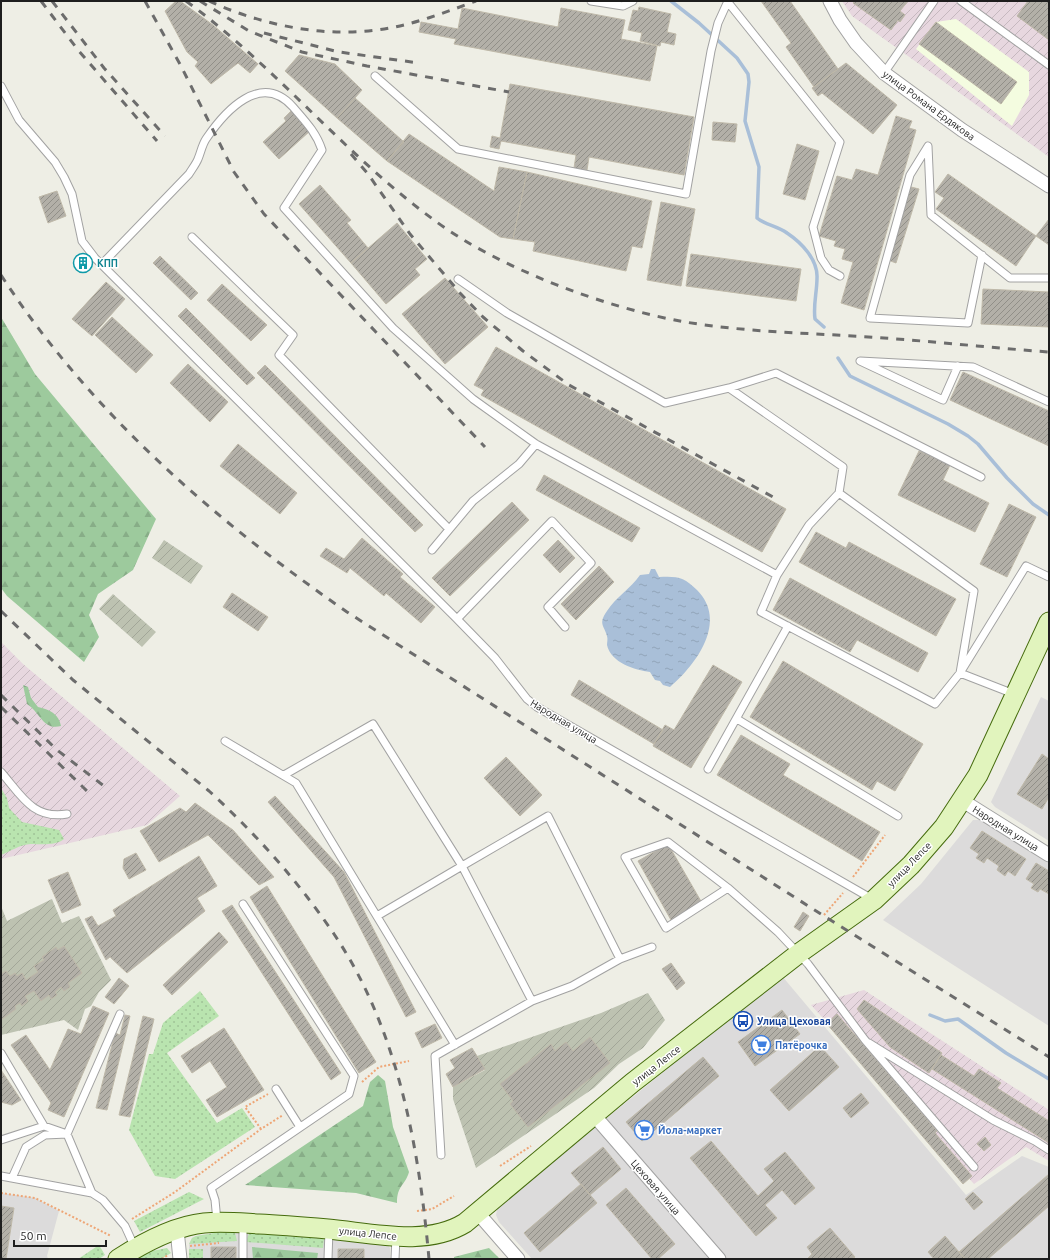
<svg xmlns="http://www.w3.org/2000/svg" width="1050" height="1260" font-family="Ubuntu,sans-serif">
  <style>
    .residential { fill: #dcdbdb }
    .industrial { fill: url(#industrial-furrows) }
    .education { fill: #f4fce0 }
    .construction { fill: url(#construction-furrows) }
    .grass { fill: url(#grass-dots) }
    .forest { fill: url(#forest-firs) }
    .water { fill: url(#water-ripples) }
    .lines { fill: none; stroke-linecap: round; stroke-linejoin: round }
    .stream { stroke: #a9bfd8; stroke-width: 3.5 }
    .building { fill: url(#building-hatch); stroke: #bfb9a9 }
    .lane-casing { stroke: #a2a2a2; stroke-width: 9 }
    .street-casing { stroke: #a2a2a2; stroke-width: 15 }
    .secondary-casing { stroke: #466c0e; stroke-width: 21 }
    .path { stroke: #eea676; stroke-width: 2; stroke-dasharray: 2 2; stroke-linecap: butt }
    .lane { stroke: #fff; stroke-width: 7 }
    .street { stroke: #fff; stroke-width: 13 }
    .secondary { stroke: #e1f4bd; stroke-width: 19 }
    .rail { stroke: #6c6c6c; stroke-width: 3; stroke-dasharray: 8 8; stroke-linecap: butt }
    .labels { text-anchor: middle; stroke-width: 3; stroke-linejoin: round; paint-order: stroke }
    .street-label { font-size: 10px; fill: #1e1e1e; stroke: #fff }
    .culture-label { font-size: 10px; font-weight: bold; fill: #0d838f; stroke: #fff; text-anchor: start }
    .transit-label { font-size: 10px; font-weight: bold; fill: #164399; stroke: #fff; text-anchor: start }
    .shop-label { font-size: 10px; font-weight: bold; fill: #366cbe; stroke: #fff; text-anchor: start }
  </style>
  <defs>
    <pattern id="industrial-furrows" width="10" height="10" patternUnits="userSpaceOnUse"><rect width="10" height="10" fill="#e7d7df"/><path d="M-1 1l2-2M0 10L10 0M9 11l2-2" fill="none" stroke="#c6b8bf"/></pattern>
    <pattern id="construction-furrows" width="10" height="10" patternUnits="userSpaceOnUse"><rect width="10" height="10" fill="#bdc2b1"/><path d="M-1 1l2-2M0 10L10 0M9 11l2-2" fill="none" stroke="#a2a698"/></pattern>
    <pattern id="grass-dots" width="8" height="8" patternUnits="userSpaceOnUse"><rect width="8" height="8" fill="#b9e4af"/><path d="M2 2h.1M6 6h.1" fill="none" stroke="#9fc396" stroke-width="1.8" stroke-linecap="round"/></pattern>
    <pattern id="forest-firs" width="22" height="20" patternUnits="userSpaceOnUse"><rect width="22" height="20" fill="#9dca9d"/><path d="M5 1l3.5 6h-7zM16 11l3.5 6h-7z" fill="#87ad87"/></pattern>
    <pattern id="water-ripples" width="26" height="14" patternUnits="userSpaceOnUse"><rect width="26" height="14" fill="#a9bfd8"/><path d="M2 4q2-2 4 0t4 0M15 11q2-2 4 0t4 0" fill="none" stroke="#91a4b9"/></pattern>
    <pattern id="building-hatch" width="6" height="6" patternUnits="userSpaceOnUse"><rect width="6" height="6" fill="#b3b0a8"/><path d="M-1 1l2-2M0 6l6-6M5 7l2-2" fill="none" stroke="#918f88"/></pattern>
  </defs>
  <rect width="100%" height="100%" fill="#eeeee5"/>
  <path class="residential" d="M1041 697 1049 701V841L995 807 991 802Z
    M973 820H980L990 823 1049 860V1026L883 920 921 884Z
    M782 976 966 1195 1022 1156 1049 1167V1259H532L499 1222 496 1215 498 1206Z
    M1 1193 35 1198 59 1211 47 1256 48 1259H1Z
    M227 1231 387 1244 390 1248V1259H189V1244L192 1238 196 1236Z"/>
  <path class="industrial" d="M842 1H1049V157L852 16Z
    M1 642 23 664 180 796 147 825 1 859Z
    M864 990 1049 1110V1161L1026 1147 974 1184 811 1005Z"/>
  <path class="education" d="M956 19 1029 72V95L1012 126 916 49 936 22Z"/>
  <path class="construction" d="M164 540 203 566 191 584 152 558Z
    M113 594 156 632 142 647 99 609Z
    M52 899 62 923 79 916 111 980 99 992 91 1006 85 1009 78 1030 64 1020 1 1035V906L7 921Z
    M648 993 665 1020 643 1048 619 1064 594 1088 476 1168 453 1099V1087L485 1070 477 1056 601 1013Z"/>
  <path class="grass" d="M1 788 7 798 9 808 22 822 59 830 64 839C56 846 41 844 31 844 19 845 11 851 1 855Z
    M200 991 219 1016 167 1053 217 1123 242 1108 255 1127 175 1179 155 1176 129 1130 149 1054H153L163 1023Z
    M189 1192 204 1199 140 1232 134 1221Z
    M227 1231 235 1233 237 1241 189 1244 192 1238 196 1236Z
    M249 1233 324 1239 323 1248 246 1242Z
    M99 1245 105 1255 99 1259H78Z
    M167 1248 171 1253 161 1259H137L147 1252Z
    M189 1249H203V1259H189Z"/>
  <path class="forest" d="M1 317 35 374 156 519 133 570 98 594 89 615 99 637 84 662 7 596 1 588Z
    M23 685 28 687 31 698 38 707C49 709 59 714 61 726 43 731 40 712 27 704Z
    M378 1075 385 1081 393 1127 409 1172C405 1186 397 1185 397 1203L356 1193 245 1185 363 1106 370 1082Z
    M252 1247 318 1253 317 1259H253Z
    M489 1248 500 1259H454V1257Z"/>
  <path class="water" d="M651 569H655L659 577C677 576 684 577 697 590 728 621 697 664 670 687L663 685 660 681 655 680 650 672C635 670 611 663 607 645 607 642 608 639 607 636 604 625 598 624 607 611 616 597 631 588 640 575L649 574Z"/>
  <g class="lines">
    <path class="stream" d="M671 1 699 23 737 58 748 74 749 82 745 121 759 167 757 218C765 225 778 226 787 233 802 243 818 260 817 278 817 292 813 305 815 319L824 327
      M838 358 850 376 948 424 968 436 978 444 1007 478 1033 504 1049 515
      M930 1015 945 1021 958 1019 1006 1053 1049 1079"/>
  </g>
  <path class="building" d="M176 1H180L213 25 258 64 250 73 238 63 211 84 195 66 198 62 187 52 165 11Z
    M761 1H790L838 69 814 87 786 47 791 43Z
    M855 1H908L900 11 905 15 900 22 898 20 891 30 853 3Z
    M1028 1H1049V40L1017 16Z
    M639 7 671 14 667 32 676 34 674 45 661 42 660 46 640 41 642 33 628 30 633 10 638 11Z
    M462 8 558 27 561 8 625 20 621 39 657 46 650 81 454 44 456 39 419 32 421 22 458 29Z
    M936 22 1017 82 1001 104 919 44Z
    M299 55 335 64 362 90 337 118 285 71Z
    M846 63 897 105 873 134 822 93 818 96 812 88Z
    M510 84 694 117 684 175 589 157 587 170 574 168 576 155 501 141 499 149 490 147 492 136 500 138Z
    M355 98 404 142 387 161 337 118Z
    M291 111 310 131 279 159 263 142 286 121 284 118Z
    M896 116 912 121 909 128 916 130 864 310 841 303 853 262 842 259 845 249 834 246 836 241 819 236 837 176 852 180 856 169 878 175Z
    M713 122 737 124 735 142 712 140Z
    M409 134 494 191 499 167 527 172 513 239 500 237 387 161Z
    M797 144 819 151 805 200 783 194Z
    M527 172 652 201 642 248 632 246 626 271 533 251 535 242 513 239Z
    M948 174 1036 236 1016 266 936 209 944 198 935 192Z
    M320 185 351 220 347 223 368 248 351 263 299 204Z
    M911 187 919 189 896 263 888 260Z
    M57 191 66 216 48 223 39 197Z
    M661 202 695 209 681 286 647 280Z
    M1049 219V245L1036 236Z
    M397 223 427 259 415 269 420 275 386 304 351 263Z
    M82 254 93 264 84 273 74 263Z
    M691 254 801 269 796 301 686 286Z
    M160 256 198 293 191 300 153 263Z
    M445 278 488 327 445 364 402 314Z
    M106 282 125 299 92 336 72 319Z
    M222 284 267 325 251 341 207 300Z
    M983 289 1049 292V327L981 324Z
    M186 308 255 378 247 385 178 316Z
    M112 317 153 355 136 373 95 335Z
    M496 347 786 509 762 552 481 395 484 390 474 385Z
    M188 364 228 402 210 422 170 383Z
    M265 365 423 525 415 532 257 373Z
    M963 372 1049 411V446L950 400Z
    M238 444 297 493 280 514 220 466Z
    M919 451 950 465 943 480 989 503 975 532 898 495Z
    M544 475 640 528 632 542 536 490Z
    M512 502 529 520 450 596 432 578Z
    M1009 504 1036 517 1007 577 980 564Z
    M816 532 846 548 849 542 956 599 936 636 799 562Z
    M362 538 403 574 400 577 435 607 421 623 386 593 384 596 350 568 347 573 320 556 326 548 344 559Z
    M558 540 575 558 560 573 543 555Z
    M599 566 614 582 576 620 561 604Z
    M790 578 928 653 918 672 857 640 850 652 773 610Z
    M232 593 268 617 258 631 223 607Z
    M783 661 923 744 895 791 877 781 872 790 750 717Z
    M713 665 742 682 691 768 653 746 665 725 674 730Z
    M579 680 663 730 654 744 571 695Z
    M741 735 790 764 783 775 880 832 862 861 717 775Z
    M1042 754 1049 759V797L1042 809 1017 794Z
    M506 757 542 795 520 816 484 778Z
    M275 796 344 872 416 1012 406 1017 334 877 268 802Z
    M195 803 233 830 274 877 259 885 208 835 159 862 140 831 180 808 186 812Z
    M982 831 1026 859 1015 876 1008 871 1005 876 997 870 999 866 987 858 984 863 976 858 979 854 970 848Z
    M668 844 702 903 671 920 638 861Z
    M136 853 146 870 129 879 123 868 124 859Z
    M199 856 217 886 197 898 205 911 127 973 110 957 106 960 85 919 92 916 98 926 116 916 113 910Z
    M1036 863 1049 871V894L1040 889 1038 892 1031 888 1034 884 1026 879Z
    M68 872 81 905 62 913 48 880Z
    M267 886 376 1062 359 1073 250 897Z
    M232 905 341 1073 331 1080 222 911Z
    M803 912 809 916 800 931 794 927Z
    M219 932 228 942 172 995 163 985Z
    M64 946 82 973 68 983 70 987 64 991 61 987 55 992 57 995 51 999 49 995 41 1001 34 991 25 996 28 1001 22 1006 20 1003 15 1006 16 1009 1 1020V974L6 971 10 976 15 973 17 976 22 973 26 980 38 972 34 966 44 960 42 957 56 947 58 950Z
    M671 963 685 983 677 990 662 969Z
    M119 978 129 986 114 1004 105 997Z
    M864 1000 942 1053 929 1073 890 1047 857 1009Z
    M93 1006 109 1013 64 1117 48 1110 51 1103 11 1045 26 1035 50 1070 68 1029 81 1034Z
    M782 1010 800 1034 755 1066 738 1042Z
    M837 1014 937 1131 935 1133 972 1176 963 1184 827 1024Z
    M125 1015 130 1016 107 1110 96 1108 115 1033 120 1035Z
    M143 1016 154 1019 130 1117 119 1115Z
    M435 1024 442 1038 422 1048 415 1033Z
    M224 1028 264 1090 217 1117 206 1100 227 1087 210 1061 192 1073 181 1056Z
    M590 1037 610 1063 528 1127 510 1104 513 1101 500 1084 551 1044 555 1051 566 1042 573 1051Z
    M820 1046 839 1067 789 1111 770 1090Z
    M472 1048 485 1069 453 1087 446 1074 455 1068 450 1060Z
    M941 1055 974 1076 979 1069 1001 1083 997 1088 1049 1121V1143L932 1069Z
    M703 1057 719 1076 642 1141 626 1122Z
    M1 1070 21 1100 12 1105 1 1102Z
    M861 1093 869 1103 851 1118 843 1108Z
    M985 1137 991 1145 984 1151 977 1144Z
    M711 1141 758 1196 774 1181 764 1169 785 1152 815 1188 795 1205 782 1190 765 1205 777 1218 756 1236 690 1158Z
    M603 1147 621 1169 590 1195 571 1173Z
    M1049 1174V1206L988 1259H965L959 1252Z
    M581 1184 597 1203 540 1252 524 1233Z
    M626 1188 675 1244 658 1259H652L606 1205Z
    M973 1192 983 1202 974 1210 965 1199Z
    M1 1206 14 1208 6 1259H1Z
    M830 1228 855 1257 852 1259H807L812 1254 807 1247Z
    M945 1236 959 1252 965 1259H934L928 1252Z
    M211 1247H236V1259H211Z
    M338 1249H364V1259H338Z"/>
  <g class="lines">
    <g class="lane-casing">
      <path id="lane" d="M591 1 623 6 633 1
        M727 1 840 142 813 227 821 258 829 270 840 276
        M961 1 1049 65
        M884 73 934 1
        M375 76 458 149 686 194 711 51 718 23 728 1
        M1 86 19 120 55 162 64 177 72 194 82 241 95 258 457 619
        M192 237 293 335 279 355 448 528
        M982 255 968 323 870 318 910 175 928 146 931 215 1010 278H1049
        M102 264 189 174C192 169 196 164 198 159 201 152 202 145 206 139 225 111 261 71 293 107 305 121 316 132 322 150L284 208 393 328 473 399 536 444 777 575 761 612 935 704 960 673 1026 566 1049 577
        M458 279 507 313 665 403 729 388 843 467 839 493 974 591 960 673 1014 694
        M958 366 943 400 860 361 973 367 1049 402
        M729 388 776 373 981 477
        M432 550 473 501 519 464 536 444
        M777 575 809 525 839 493
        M565 627 548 607 591 563 552 521 457 619 495 658 527 699 537 707 874 900
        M737 719 898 816
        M225 741 296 783 455 1045
        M708 769 788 626
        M1 772C21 795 33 820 67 814
        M284 775 373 724 462 866 548 816 620 959
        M728 888 668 842 625 857 666 928 728 888 778 932 808 964 865 1040 974 1167
        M377 916 462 866 532 1001
        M869 1043 993 1120 1035 1141 1049 1150
        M1 1053 44 1126
        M276 1089 300 1127
        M1 1140 44 1126 67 1134 92 1193 103 1200 125 1226 135 1248
        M441 1155 435 1056 532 1001 572 986 620 959 652 947
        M1 1176 92 1193
        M12 1178 26 1147 45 1135 67 1134 120 1014
        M217 1221 215 1200 211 1188 349 1094 354 1076 243 904
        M243 1223V1259
        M328 1259 329 1229
        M395 1259 396 1237"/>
    </g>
    <g class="street-casing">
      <path id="street" d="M830 1 840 20 856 43 884 73 962 130 1049 186
        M963 801 1049 855
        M593 1114 719 1259
        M477 1212 518 1259
        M177 1230 180 1259"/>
    </g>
    <g class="secondary-casing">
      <path id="secondary" d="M118 1259C143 1243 174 1226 204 1223 222 1221 241 1223 259 1224 282 1225 305 1227 328 1229 372 1233 426 1247 465 1223L632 1083 798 954 874 900 911 865 944 827 978 775 1049 622"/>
    </g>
    <path class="path" d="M853 877 885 835
      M824 915 843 893
      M362 1082 379 1067 409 1061
      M261 1129 245 1107 268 1094
      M500 1166 531 1146
      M1 1193 35 1198 111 1236
      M417 1211 432 1209 454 1196
      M132 1219 175 1192 261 1129 283 1115
      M190 1246 219 1243
      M162 1259 168 1255"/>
    <use href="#lane" class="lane"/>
    <use href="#street" class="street"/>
    <use href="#secondary" class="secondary"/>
    <path class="rail" d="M41 1 78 50 157 141
      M52 1 104 68 165 136
      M145 1 181 66 234 172 264 214 485 447
      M186 1C275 66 345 155 434 220 498 268 606 308 685 322 751 333 818 333 884 338 939 342 994 348 1049 352
      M200 1 249 31 302 52 367 66 509 92
      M209 1C266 27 333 40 395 27 423 21 449 11 476 1
      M264 33 339 52 419 63
      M351 154 368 174 410 234 460 293 483 317 523 351 569 385 773 497
      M1 275C90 412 213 519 347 612L824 916 1049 1057
      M1 611 73 680 209 791C256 834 298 881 334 934 398 1029 419 1147 429 1259
      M1 695 57 750 104 786
      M1 707 89 793"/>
  </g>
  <defs>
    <g id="building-ring" transform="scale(1)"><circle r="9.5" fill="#fff" stroke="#0f9aa8" stroke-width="1.5"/><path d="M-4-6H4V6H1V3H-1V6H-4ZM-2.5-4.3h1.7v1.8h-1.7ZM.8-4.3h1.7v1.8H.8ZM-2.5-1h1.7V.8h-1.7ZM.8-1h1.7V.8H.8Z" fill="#0f9aa8"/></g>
    <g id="bus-ring" transform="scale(1)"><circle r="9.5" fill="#fff" stroke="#1a4fb4" stroke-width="1.5"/><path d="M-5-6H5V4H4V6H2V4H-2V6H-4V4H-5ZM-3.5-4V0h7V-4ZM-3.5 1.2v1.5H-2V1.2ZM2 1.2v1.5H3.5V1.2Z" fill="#1a4fb4"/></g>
    <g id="supermarket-ring" transform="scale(1)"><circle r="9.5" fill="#fff" stroke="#3f7fe0" stroke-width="1.5"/><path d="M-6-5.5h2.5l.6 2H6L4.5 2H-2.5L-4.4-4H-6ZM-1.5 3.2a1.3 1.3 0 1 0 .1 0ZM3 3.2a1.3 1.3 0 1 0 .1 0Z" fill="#3f7fe0"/></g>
  </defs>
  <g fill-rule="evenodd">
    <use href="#building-ring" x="83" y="263"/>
    <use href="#bus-ring" x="743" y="1021"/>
    <use href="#supermarket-ring" x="761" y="1045"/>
    <use href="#supermarket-ring" x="644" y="1130"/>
  </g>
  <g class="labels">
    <g class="street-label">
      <text transform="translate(929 105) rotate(36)" y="4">улица Романа Ердякова</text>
      <text transform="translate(564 721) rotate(31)" y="4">Народная улица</text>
      <text transform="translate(1006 828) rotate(32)" y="4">Народная улица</text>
      <text transform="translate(909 864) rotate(-46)" y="4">улица Лепсе</text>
      <text transform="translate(656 1065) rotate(-38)" y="4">улица Лепсе</text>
      <text transform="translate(656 1187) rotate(49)" y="4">Цеховая улица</text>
      <text transform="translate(368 1233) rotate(6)" y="4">улица Лепсе</text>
    </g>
    <g class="culture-label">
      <text x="97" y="267">КПП</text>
    </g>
    <g class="transit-label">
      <text x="757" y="1025">Улица Цеховая</text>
    </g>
    <g class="shop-label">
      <text x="775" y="1049">Пятёрочка</text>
      <text x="658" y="1134">Йола-маркет</text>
    </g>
  </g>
  <rect width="1050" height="1260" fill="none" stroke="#1e1e1e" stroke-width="4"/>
  <path d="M14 1240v6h92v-6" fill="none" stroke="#1e1e1e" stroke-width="2"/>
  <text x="20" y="1240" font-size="12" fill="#1e1e1e" stroke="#ffffff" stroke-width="3" paint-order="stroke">50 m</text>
</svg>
